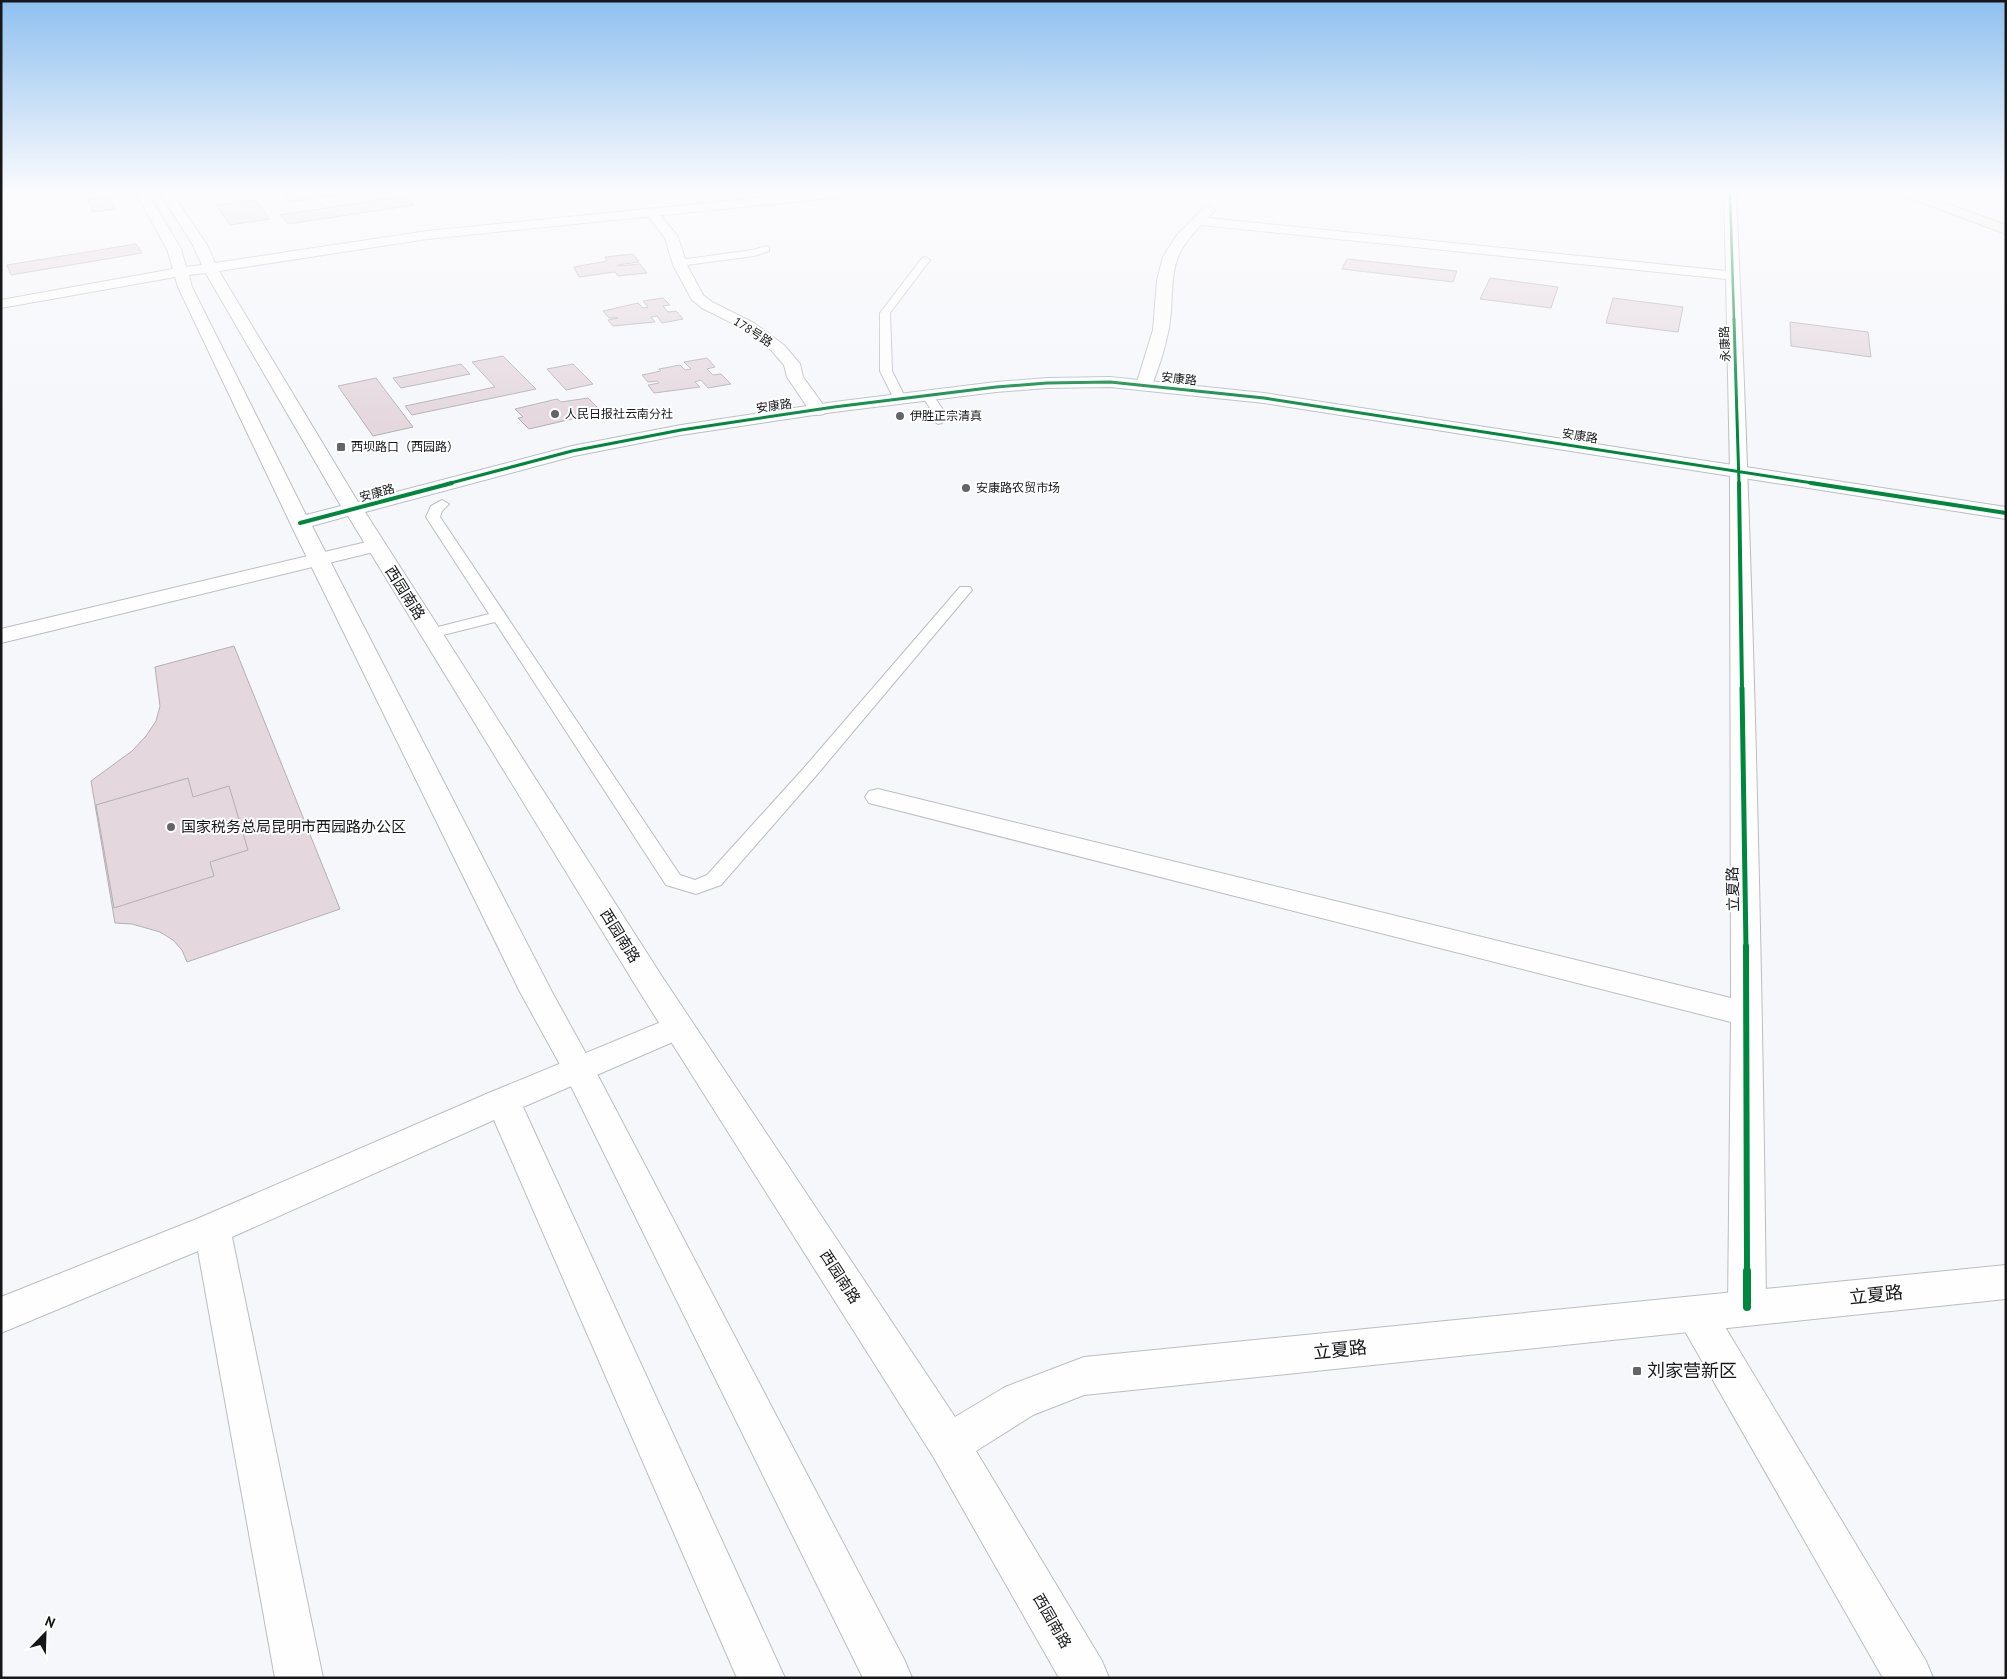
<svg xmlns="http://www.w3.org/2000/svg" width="2007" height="1679" font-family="'PT Sans','Noto Sans SC',sans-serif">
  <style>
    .building { fill: #e4d7de; stroke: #b1b0b2 }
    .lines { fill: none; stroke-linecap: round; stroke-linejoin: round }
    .lane-casing { stroke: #bcbdc0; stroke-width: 2 }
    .street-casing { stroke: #bcbdc0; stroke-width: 2 }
    .secondary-casing { stroke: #bcbdc0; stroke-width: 2 }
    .primary-casing { stroke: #bdb4af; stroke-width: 2 }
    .lane { fill: #fefefe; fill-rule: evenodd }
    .street { fill: #fefefe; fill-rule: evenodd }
    .secondary { fill: #fefefe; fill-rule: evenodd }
    .primary { fill: #f3eeea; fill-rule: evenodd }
    .cycleway-far5-casing { stroke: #fff; stroke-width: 4 }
    .cycleway-far4-casing { stroke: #fff; stroke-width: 5 }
    .cycleway-far3-casing { stroke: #fff; stroke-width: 6 }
    .cycleway-far2-casing { stroke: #fff; stroke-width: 8 }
    .cycleway-far1-casing { stroke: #fff; stroke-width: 9 }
    .cycleway-casing { stroke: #fff; stroke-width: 11 }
    .cycleway-far5 { stroke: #00873e; stroke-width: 2.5 }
    .cycleway-far4 { stroke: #00873e; stroke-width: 3 }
    .cycleway-far3 { stroke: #00873e; stroke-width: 4 }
    .cycleway-far2 { stroke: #00873e; stroke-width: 5 }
    .cycleway-far1 { stroke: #00873e; stroke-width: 6 }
    .cycleway { stroke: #00873e; stroke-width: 8 }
    .poi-dot { fill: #646568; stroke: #fff; stroke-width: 2 }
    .labels { text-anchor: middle; stroke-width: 4; stroke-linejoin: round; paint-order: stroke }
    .far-street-label { font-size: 12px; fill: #161719; stroke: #fff }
    .far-poi-label { font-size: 12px; fill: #161719; stroke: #fff; text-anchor: start }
    .street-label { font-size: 15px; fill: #161719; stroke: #fff }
    .poi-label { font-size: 15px; fill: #161719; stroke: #fff; text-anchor: start }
    .near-street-label { font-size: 18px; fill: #161719; stroke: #fff }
    .near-poi-label { font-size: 18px; fill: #161719; stroke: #fff; text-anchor: start }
  </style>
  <rect width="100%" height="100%" fill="#f6f7fb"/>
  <path class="building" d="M279 190H371L290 202Z
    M110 196 115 209 93 212 88 199Z
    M405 196 414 205 288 224 280 215Z
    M255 200 270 219 230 225 216 205Z
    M136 244 142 253 11 275 7 265Z
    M633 254 639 262 617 265V266L640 264 647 273 618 276 615 272 579 277 574 267 607 261 605 257Z
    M1347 259 1457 271 1453 282 1342 269Z
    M1490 278 1558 287 1551 308 1480 299Z
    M663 298 670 305 663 306 668 312 676 311 683 319 662 323 657 316 651 317 655 322 613 326 608 320 618 318H609L603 311 638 303 643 308 648 307 643 301Z
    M1613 298 1683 307 1678 332 1606 323Z
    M1790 322 1868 332 1871 357 1791 346Z
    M503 356 536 389 412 415 405 406 495 387 472 362Z
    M707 358 715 367 707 369 713 375 721 374 731 384 708 388 701 380 695 382 700 387 654 393 648 385 659 383 657 381 648 382 642 375 661 371 659 369 680 365 685 370 691 369 684 362Z
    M461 364 470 374 401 388 393 378Z
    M573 364 593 384 566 390 547 369Z
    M376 378 413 427 373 436 338 386Z
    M588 398 602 412 529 429 518 418 523 417 515 409 557 399 561 402Z
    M234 646 340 909 187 962 182 950 173 940 160 932 132 924 115 923 91 781 132 751 146 736 156 721 160 706 155 667Z
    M188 778 193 797 229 786 248 850 210 862 214 876 114 908 96 805Z"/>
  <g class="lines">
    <g class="lane-casing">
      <path id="lane" d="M766 246 769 247V251L754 256 679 266 674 263 679 260 753 250Z
        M925 257 930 260 890 313 892 371 906 399 900 402 894 399 880 371V313L922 258Z
        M928 393 932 394 944 411 942 423 938 424 932 420V411L922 396Z
        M442 500 449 504 442 511 440 517 680 875 695 880 707 875 803 769 960 587H970L972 590 815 777 721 885 696 894 666 885 495 622 431 638 426 636 423 633 426 630 489 614 426 517 431 506Z"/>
    </g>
    <g class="street-casing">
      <path id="street" d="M1729 190H1744L1736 196C1753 564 1762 937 1766 1307L1761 1319 1747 1324 1733 1319 1728 1307 1731 1022 869 803 865 797 869 791 878 789 1731 998 1730 471 1726 279 1201 225C1166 261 1175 276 1170 321 1167 343 1160 364 1152 385L1150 389H1138L1136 385 1153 330 1157 281 1163 257 1177 235 1205 207 1209 206 1215 210 1208 218 1726 271 1724 194Z
        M651 208 655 209 678 237 687 265 703 295 712 302 754 323 784 345 800 364 803 377 827 410 824 414 818 415 812 414 787 377 784 365 772 351 744 329 702 308 692 300 673 265 665 238 645 212Z
        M375 540 382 542 385 546 382 550 1 643V629Z
        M678 1015 689 1019 694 1027 689 1035 523 1107 785 1678H737L494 1120 232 1237 323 1678H275L198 1251 1 1333V1297L199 1218 491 1092Z
        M1696 1296 1710 1302 1926 1661 1933 1678H1883L1682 1326 1677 1314 1682 1302Z"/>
    </g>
    <g class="secondary-casing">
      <path id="secondary" d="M134 190H146L181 249 186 267 202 265 193 245 158 190H170L207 245 215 263 427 231 837 190H876L870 194 427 239 219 271 358 502 572 446 681 425 834 402 996 382 1047 378 1110 377 1264 393 2006 507V519L1264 403 1110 387 1047 388 996 392 834 412 681 435 574 456 365 512 661 975 955 1417 1005 1387 1084 1357 2006 1265V1299L1084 1395 1033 1415 976 1451 1102 1661 1109 1678H1059L934 1458 639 991 348 516 312 526 552 992 595 1070 905 1661 912 1678H863L563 1070 520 992 293 529 178 287 175 277 1 308V300L173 269 167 249ZM206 273 208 277 341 506 306 515 192 287 189 275Z
        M1980 190H2006V196L1986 194Z"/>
    </g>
    <g class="primary-casing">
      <path id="primary" d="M1894 190H1910L2006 225V234L1896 193Z"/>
    </g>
    <use href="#lane" class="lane"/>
    <use href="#street" class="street"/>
    <use href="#secondary" class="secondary"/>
    <use href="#primary" class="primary"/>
    <g class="cycleway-far5-casing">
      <path id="cycleway-far5" d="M1734 320 1730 194 1738 190"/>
    </g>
    <g class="cycleway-far4-casing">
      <path id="cycleway-far4" d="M1734 319 1739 484
        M447 484 572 451 681 430 834 407 996 387 1047 383 1110 382 1264 398 1819 484"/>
    </g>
    <g class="cycleway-far3-casing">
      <path id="cycleway-far3" d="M1739 483 1742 689
        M1811 483 2006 513
        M300 523 452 483"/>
    </g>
    <g class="cycleway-far2-casing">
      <path id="cycleway-far2" d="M1742 688 1746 948"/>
    </g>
    <g class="cycleway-far1-casing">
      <path id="cycleway-far1" d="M1746 946 1747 1272"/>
    </g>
    <g class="cycleway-casing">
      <path id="cycleway" d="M1747 1271V1307"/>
    </g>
    <use href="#cycleway-far5" class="cycleway-far5"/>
    <use href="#cycleway-far4" class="cycleway-far4"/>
    <use href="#cycleway-far3" class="cycleway-far3"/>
    <use href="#cycleway-far2" class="cycleway-far2"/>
    <use href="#cycleway-far1" class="cycleway-far1"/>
    <use href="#cycleway" class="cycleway"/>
  </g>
  <linearGradient id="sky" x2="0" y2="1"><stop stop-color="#8fc0ef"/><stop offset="0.45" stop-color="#fbfbfd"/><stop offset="1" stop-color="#fbfbfd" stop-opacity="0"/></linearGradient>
  <rect width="2007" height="425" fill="url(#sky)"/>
  <g class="poi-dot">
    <circle cx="555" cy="414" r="5"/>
    <circle cx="900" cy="416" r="5"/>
    <rect x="336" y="442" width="10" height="10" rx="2.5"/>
    <circle cx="966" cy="488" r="5"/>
    <circle cx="171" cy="827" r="5"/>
    <rect x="1632" y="1366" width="10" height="10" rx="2.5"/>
  </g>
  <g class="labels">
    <g class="far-street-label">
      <text transform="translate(753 332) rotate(33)" y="4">178号路</text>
      <text transform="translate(1725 344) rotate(-92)" y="4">永康路</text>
      <text transform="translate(1179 379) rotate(6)" y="4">安康路</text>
      <text transform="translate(774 406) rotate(-8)" y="4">安康路</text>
      <text transform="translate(1580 436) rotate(9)" y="4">安康路</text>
      <text transform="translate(377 493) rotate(-15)" y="4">安康路</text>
    </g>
    <g class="far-poi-label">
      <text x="565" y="418">人民日报社云南分社</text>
      <text x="910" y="420">伊胜正宗清真</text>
      <text x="351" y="451">西坝路口（西园路）</text>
      <text x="976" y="492">安康路农贸市场</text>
    </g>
    <g class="street-label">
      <text transform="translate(405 593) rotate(58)" y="5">西园南路</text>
      <text transform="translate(1733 889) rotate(-91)" y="5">立夏路</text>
      <text transform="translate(620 936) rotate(58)" y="5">西园南路</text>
      <text transform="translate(840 1277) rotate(57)" y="5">西园南路</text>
      <text transform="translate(1052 1621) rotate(60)" y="5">西园南路</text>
    </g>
    <g class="poi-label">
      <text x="181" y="832">国家税务总局昆明市西园路办公区</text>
    </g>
    <g class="near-street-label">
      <text transform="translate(1876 1295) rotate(-6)" y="6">立夏路</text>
      <text transform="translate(1340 1350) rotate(-6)" y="6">立夏路</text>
    </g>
    <g class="near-poi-label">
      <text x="1647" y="1377">刘家营新区</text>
    </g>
  </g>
  <rect width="2007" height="1679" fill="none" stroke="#161719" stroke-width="5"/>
  <g transform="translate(45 1634) rotate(23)" stroke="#ffffff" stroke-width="4" paint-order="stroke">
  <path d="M0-4L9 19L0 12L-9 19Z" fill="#161719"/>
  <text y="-8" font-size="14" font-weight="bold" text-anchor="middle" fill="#161719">N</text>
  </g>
</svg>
